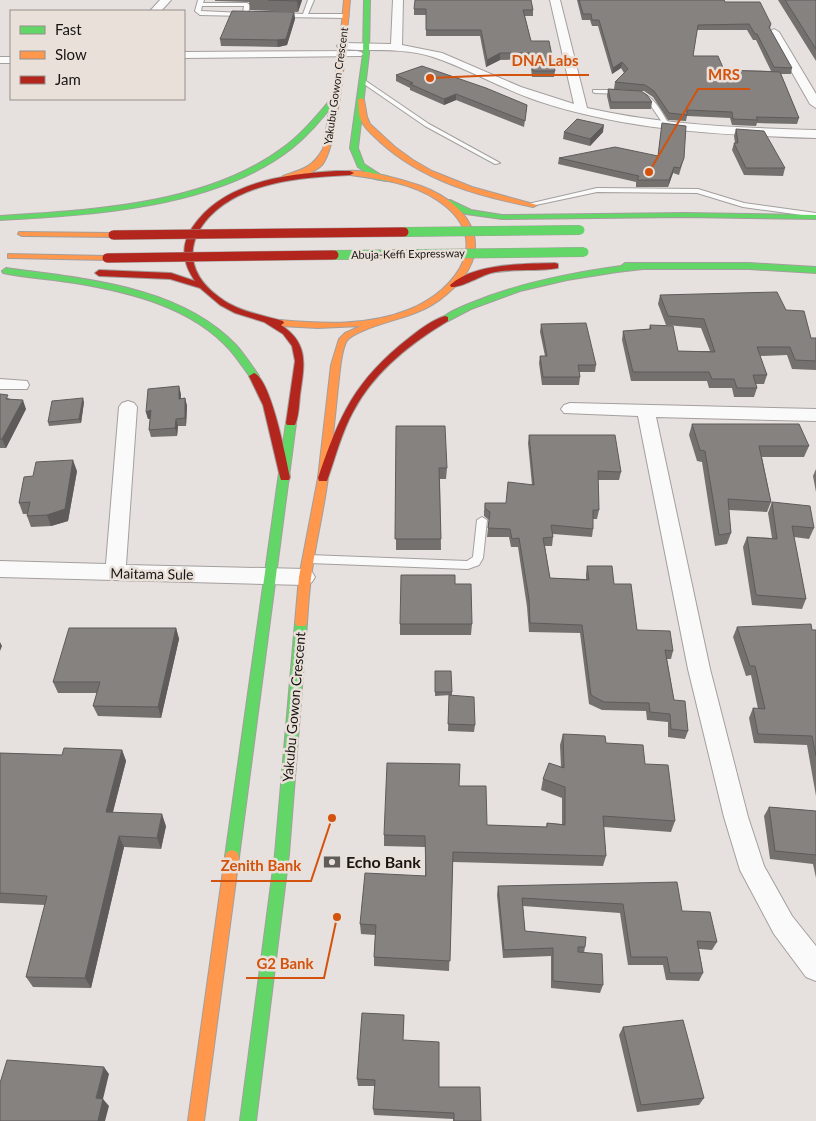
<svg xmlns="http://www.w3.org/2000/svg" width="816" height="1121" font-family="Lato,sans-serif">
  <style>
    .lines { fill: none; stroke-linecap: round; stroke-linejoin: round }
    .lane-casing { stroke: #a39f9d; stroke-width: 2 }
    .street-casing { stroke: #a39f9d; stroke-width: 2 }
    .fast-casing { stroke: #a39f9d; stroke-width: 2 }
    .slow-casing { stroke: #a39f9d; stroke-width: 2 }
    .jam-casing { stroke: #a39f9d; stroke-width: 2 }
    .lane { fill: #fbfafa; fill-rule: evenodd }
    .street { fill: #fbfafa; fill-rule: evenodd }
    .fast { fill: #63d668; fill-rule: evenodd }
    .slow { fill: #ff974d; fill-rule: evenodd }
    .jam { fill: #b3261e; fill-rule: evenodd }
    .fast-bridge-casing { stroke: #a39f9d; stroke-width: 10; stroke-linecap: butt }
    .jam-bridge-casing { stroke: #a39f9d; stroke-width: 10; stroke-linecap: butt }
    .fast-bridge { stroke: #63d668; stroke-width: 9 }
    .jam-bridge { stroke: #b3261e; stroke-width: 9 }
    .wall { fill: #73706e; fill-rule: evenodd }
    .shaded-wall { fill: #5e5b5a }
    .building { fill: #868280; stroke: #5e5b5a }
    .labels { text-anchor: middle; stroke-width: 5; stroke-linejoin: round; paint-order: stroke }
    .far-street-label { font-size: 11px; fill: #181513; stroke: #e9e0da }
    .street-label { font-size: 14px; fill: #181513; stroke: #e9e0da }
    .near-poi-label { font-size: 16px; font-weight: bold; fill: #181513; stroke: #e9e0da; text-anchor: start }
    .leader { fill: none; stroke: #d3520d; stroke-width: 2 }
    .callout-dot { fill: #d3520d; stroke: #e9e0da; stroke-width: 2 }
    .callout-label { font-size: 15px; text-anchor: middle; font-weight: bold; fill: #d3520d; stroke: #e9e0da; stroke-width: 5; stroke-linejoin: round; paint-order: stroke }
  </style>
  <rect width="100%" height="100%" fill="#e6e1de"/>
  <g class="lines">
    <g class="lane-casing">
      <path id="lane" d="M198 0H204L203 3H247L250 5 248 14 245 16 200 15 195 11ZM202 6H244L243 13 201 11Z
        M308 0H314L308 14H346L349 16 346 18 282 17 279 15 282 13 303 14Z
        M363 79 429 124 500 163 495 164 425 126 361 82V80Z
        M593 90H621L624 92 621 94 595 93 593 92Z
        M641 94C654 94 664 117 671 127L670 128H666L647 100 641 96Z
        M597 188 698 189 744 203 816 213V217L743 207 697 193 597 192 531 206 528 204Z
        M482 517 487 520 483 558 479 565 468 569 309 563 304 559 309 555 467 561 473 557 477 520Z"/>
    </g>
    <g class="street-casing">
      <path id="street" d="M160 0H171L161 11H150Z
        M393 0H403L402 45 442 53 521 87 574 104 550 0H560L587 108C662 125 739 128 816 130V138C722 135 628 131 538 101 502 89 469 69 433 57 412 50 388 50 366 50 357 50 348 50 339 48L337 46 339 44 343 43 391 44Z
        M774 29 779 32 816 94V108L810 104 769 32Z
        M357 51 361 52 363 54 361 56 184 58V52Z
        M0 57H11V63H0Z
        M0 379 27 381 29 385 27 389H0Z
        M128 401 134 403 137 407 126 565 305 569 312 572 315 577 312 582 305 585 0 577V561L106 564 119 407 122 403Z
        M570 403 816 409V421L656 417 710 669 748 817 764 866 792 916 816 946V981L806 977 774 934 740 870 724 817 688 669 638 416 564 413 561 409 564 405Z"/>
    </g>
    <g class="fast-casing">
      <path id="fast" d="M364 0H370L369 54 358 148 364 164 381 175 389 177 390 179 386 181 375 179 358 167 350 148 363 54Z
        M332 98 337 99C324 117 309 135 291 149 215 208 92 215 0 220V216C93 210 207 205 284 147 303 133 317 115 332 98Z
        M444 200H450L471 210 502 215 685 213 816 215V219L685 217 502 219 466 214 444 204Z
        M625 263H749L816 267V273L749 269H643L617 272 567 280 520 291 471 309 448 321H442L441 319C448 312 461 307 471 303 519 283 570 273 621 266Z
        M6 268C83 279 179 285 236 345 244 354 252 366 259 376L254 379 251 378C244 369 238 359 230 350 192 307 129 292 75 283 51 279 27 278 3 273L2 271Z
        M291 420 296 423 239 857 237 862 232 864 227 862 225 857 286 423Z
        M301 618 305 620 307 623 289 854 256 1121H240L275 854 295 623 297 620Z"/>
    </g>
    <g class="slow-casing">
      <path id="slow" d="M344 0H350C347 30 339 146 322 165 315 172 294 181 283 180V176C303 169 312 168 323 149L339 54Z
        M361 98 364 100 367 117 370 124 395 147 413 160 432 171 472 187 537 205 533 207C478 196 423 181 380 142 374 136 366 130 362 122 358 116 359 107 358 100Z
        M347 171C365 169 404 180 421 186 475 206 497 253 447 294 438 302 426 309 415 313 401 319 352 330 346 342 340 355 340 373 338 387 335 417 332 447 328 477 324 511 315 544 311 578 309 593 308 608 307 623L305 626H297L295 623 299 577 318 478 331 365 339 339 345 333 361 326 318 328 280 326 276 323 280 320C323 324 368 326 408 310 458 290 495 238 437 200 412 183 380 179 350 175H347Z
        M19 232 113 233 117 235 113 237 22 236 18 234Z
        M8 254 107 256 111 258 107 260 11 258H8Z
        M232 850 237 852 239 857 204 1121H188L225 857 227 852Z"/>
    </g>
    <g class="jam-casing">
      <path id="jam" d="M336 171H350L354 173 350 175C312 177 273 179 238 196 194 218 172 263 219 297 237 311 261 315 283 321L284 323 281 325C310 344 304 366 300 395 299 404 299 416 295 425H287L286 423 295 361 292 346 283 334 264 322 235 313 220 305 200 288 170 279 99 276 95 273 99 270 171 273 195 281C183 264 180 246 192 228 222 182 285 174 336 171Z
        M555 263 558 264V268C536 272 513 268 491 273 480 276 461 288 451 287L450 285C474 263 524 264 555 263Z
        M445 316 448 317V321C411 343 375 371 354 410 342 431 336 455 328 478L327 481H319L318 478C339 416 355 380 409 338 419 330 432 320 445 316Z
        M254 373C271 379 286 458 290 477L289 480H281L280 477 263 405 249 376Z"/>
    </g>
    <use href="#lane" class="lane"/>
    <use href="#street" class="street"/>
    <use href="#fast" class="fast"/>
    <use href="#slow" class="slow"/>
    <use href="#jam" class="jam"/>
    <g class="fast-bridge-casing">
      <path id="fast-bridge" d="M404 232 580 230
        M334 255 584 252"/>
    </g>
    <g class="jam-bridge-casing">
      <path id="jam-bridge" d="M113 235 404 232
        M107 258 334 255"/>
    </g>
    <use href="#fast-bridge" class="fast-bridge"/>
    <use href="#jam-bridge" class="jam-bridge"/>
  </g>
  <path class="wall" d="M215 0H302L298 12 250 10 249 2 215 1Z
    M577 0H724L725 2 771 24 770 29 792 68 791 74H781L799 118 797 124 757 123 756 126 732 125 730 118 687 116 686 121 668 120 653 97 644 91H641L652 102 651 109H610L607 96 608 89 638 91 614 89 615 82 624 73 621 68 612 74 598 26H592L590 20H582ZM697 30H747L753 40H756L771 71 724 70 693 56Z
    M778 0H816V61Z
    M414 9 533 10V16H525L531 41 555 71 554 77H532L530 59 500 60 486 67 480 36H426V15H414Z
    M294 12 295 19 287 45 278 47 221 46 220 39Z
    M396 75 527 105 524 127 456 100 444 105 410 90V88L396 81Z
    M662 123 684 158 679 175 673 173 668 187H636V182L558 164 559 158 658 156Z
    M736 129 785 168 783 176 744 175 732 150 734 143H735L734 136Z
    M564 132H603L590 146 563 139Z
    M660 295 786 310 811 338H816V370L792 369 787 355 760 356 767 375 764 384H756L757 388 754 397H734L732 388H709L707 381H631L622 340 623 331 649 329 650 325 678 351H710L701 328 666 325 658 304Z
    M541 324 596 365 595 372H579L580 377 579 385H542L539 363 540 356H545L540 332Z
    M0 394 10 399 26 409 6 448H0Z
    M181 394V399L185 398 187 406 186 426H178L177 436 151 437 149 430 150 419H148L146 412Z
    M84 402 81 423 49 426 48 422Z
    M692 424 809 446 804 457H762L771 502 767 512 729 510 731 533 727 544 715 546 702 462 697 461 689 435Z
    M396 426 447 468 446 479H440L441 550H396Z
    M529 435 621 472 619 480H598L599 510 597 519H593V529L592 537 553 534V537L552 546H545L550 578 586 579V574L587 566 614 584 637 630 673 651 671 659H667L674 700 688 731 685 739 668 737V722L647 720 646 711 602 710 589 704 580 633 529 632 527 607 518 547H511L509 537H487L489 520 484 516V511L485 503H506L532 485 528 443Z
    M816 469V492L813 476Z
    M77 471 68 521 51 526 31 527 27 516V514H23L19 503Z
    M772 502 814 528 809 539 794 537 806 599 802 609 752 605 743 547 747 537 772 538 768 513Z
    M455 584 472 624 471 635H400V624Z
    M737 627 816 630V796L807 745 754 743 749 718 753 708 758 709 751 675 746 676 733 637Z
    M176 628 179 639 161 718 98 716 93 706 97 693H58L53 682Z
    M435 671 452 692V695L435 696Z
    M449 695 475 725 474 732 448 731Z
    M563 734 606 743 645 764 675 821 671 832 604 827 606 856 603 866 453 862 449 971 374 966V957L375 935 361 934 360 924 425 876V847L384 846V835L459 786 487 825 546 827 547 823 562 824V798L541 790 543 779 561 767 560 745Z
    M122 750 126 761 113 812 166 826 161 849 124 847 91 988 33 987 26 977 45 905 0 903V753L62 755Z
    M769 807 816 811V878L813 864 770 859 764 816Z
    M498 886 682 911 717 942 712 950 699 949 703 973 699 981 666 980 663 965H628L620 913 523 906 525 931 585 947 584 953 603 985 600 993 551 988V956L503 958 497 895Z
    M404 1015 403 1040 439 1087 481 1121H453V1119L374 1115 373 1109 375 1086H358L357 1079Z
    M623 1027 704 1098 699 1105 637 1112 619 1035Z"/>
  <path class="shaded-wall" d="M297 0H302L298 12 297 1Z
    M294 12 295 19 287 45 278 47 277 40Z
    M500 53V60L486 67 487 60Z
    M622 62 621 68 612 74 613 68Z
    M456 94V100L444 105V99Z
    M604 125 603 132 590 146V139Z
    M674 167 673 173 668 187 669 180Z
    M179 386 181 394 180 406 179 399Z
    M83 398 84 402 81 423 79 419Z
    M185 398 187 406 186 426 185 418Z
    M23 400 26 409 6 448 2 439Z
    M151 410 153 418 148 419 146 412Z
    M176 419 178 426 177 436 175 428Z
    M73 460 77 471 68 521 51 526 47 515Z
    M176 628 179 639 161 718 158 707Z
    M0 642 2 646 0 651Z
    M122 750 126 761 110 823 106 812Z
    M162 814 166 826 161 849 157 838Z
    M119 836 124 847 91 988 85 978Z
    M104 1067 109 1074 103 1099 109 1106 105 1121H98L96 1098Z"/>
  <path class="building" d="M268 0H297V1Z
    M415 0H531L533 10H523L531 41H549L555 71H533L530 53H500L487 60 481 30H426V9H414Z
    M579 0H724L725 2H760L771 24 769 27 792 68 774 67 757 34H755L749 24 698 25 693 56H718L724 70 780 72 799 118 756 117 758 120 733 119 732 112 687 110V115L669 113 654 91 645 85 615 82 628 69 622 62 613 68 599 20H592L591 14H583Z
    M785 0H816V49Z
    M232 11 294 12 286 39 277 40 220 39Z
    M422 66 486 88 527 105 525 121 456 94 444 99 410 84 413 83 396 75Z
    M608 89 641 91 647 95 652 102H611Z
    M577 119 604 125 590 139 564 132Z
    M662 123 686 126 684 158 680 168 674 167 669 180H637L639 176 559 158 615 147 658 156Z
    M736 129 764 131 785 168H746L734 143H738Z
    M777 292 786 310 804 311 811 338H816V361L795 360 790 347H757L767 375H753L757 388H737L734 379H712L709 372H633L623 331 651 329 650 325 673 326 678 351 715 352 704 319 668 316 660 295Z
    M586 323 596 365H578L580 377H543L540 356H547L541 324Z
    M179 386V399L185 398V418L176 419 175 428 149 430 151 410 146 412 148 389Z
    M0 394 8 395 6 399 23 400 2 439H0Z
    M83 398 79 419 48 422 52 401Z
    M692 424H799L809 446H759L771 502 728 499 731 533 719 535 705 451 700 450Z
    M396 426H445L447 468H439L441 539H395Z
    M529 435H615L621 472 598 471 599 510H593V529L551 525 553 537 543 538 550 578 589 580 587 566H612L614 584H631L637 630 670 631 673 651 665 650 674 700 685 701 688 731 671 729 670 714 650 712 649 703 604 702 591 695 582 625 530 623 529 599 519 538 512 539 510 529 488 528 490 512 485 508V503H506L508 482 534 485Z
    M73 460 65 509 47 515 27 516 30 502 19 503 24 477 33 476 36 462Z
    M772 502 810 506 814 528 792 526 806 599 756 595 747 537 777 539Z
    M401 575H455V584H471L472 624H400Z
    M811 624 812 630H816V756L812 736 758 734 753 708 765 709 755 666H750L737 627Z
    M69 628H176L158 707 93 706 100 682H53Z
    M435 671H451L452 692H435Z
    M449 695 474 697 475 725 448 724Z
    M563 734 605 736 606 743 643 745 645 764 668 765 675 821 603 816 606 856 453 852 450 961 374 957 376 925 360 924 365 873 426 876 425 836 384 835 387 763 460 764 459 786H486L487 825 547 827V823L565 825V787L543 779 549 763 564 768Z
    M64 748 122 750 106 812 162 814 157 838 119 836 85 978 26 977 47 896 0 893V753L62 755Z
    M769 807 816 811V855L775 851Z
    M677 882 682 911 710 912 717 942 697 941 703 973H670L667 957H631L623 904 522 898 525 931 586 937 585 947H578V952L602 954 603 985 553 981V948L504 950 498 886Z
    M362 1013 404 1015 403 1040 439 1042V1087H480L481 1121H454V1113L373 1109 375 1080 357 1079Z
    M683 1020 704 1098 641 1105 623 1027Z
    M7 1060 104 1067 96 1098 103 1099 98 1121H0V1083Z"/>
  <defs>
    <g id="bank-bare" transform="scale(1.35)"><path d="M-6-4H6V4H-6ZM0-2.3a2.3 2.3 0 1 0 0 4.6a2.3 2.3 0 1 0 0-4.6Z" fill="#605c5a" stroke="#e9e0da" stroke-width="2.5" paint-order="stroke"/></g>
  </defs>
  <g fill-rule="evenodd">
    <use href="#bank-bare" x="332" y="862"/>
  </g>
  <g class="labels">
    <g class="far-street-label">
      <text transform="translate(336 86) rotate(-82)" y="4">Yakubu Gowon Crescent</text>
      <text transform="translate(408 254) rotate(-1)" y="4">Abuja-Keffi Expressway</text>
    </g>
    <g class="street-label">
      <text transform="translate(152 574) rotate(1)" y="5">Maitama Sule</text>
      <text transform="translate(294 707) rotate(-85)" y="5">Yakubu Gowon Crescent</text>
    </g>
    <g class="near-poi-label">
      <text x="346" y="868">Echo Bank</text>
    </g>
  </g>
  <path class="leader" d="M430 78L502 75H589M649 172L698 89H750M332 818L311 881H211M337 917L324 978H246"/>
  <g class="callout-dot">
    <circle cx="430" cy="78" r="5"/>
    <circle cx="649" cy="172" r="5"/>
    <circle cx="332" cy="818" r="5"/>
    <circle cx="337" cy="917" r="5"/>
  </g>
  <g class="callout-label">
    <text x="545" y="66">DNA Labs</text>
    <text x="724" y="80">MRS</text>
    <text x="261" y="871">Zenith Bank</text>
    <text x="285" y="969">G2 Bank</text>
  </g>
  <rect x="10" y="10" width="175" height="90" fill="#e9e0da" stroke="#958f8a"/>
  <rect x="20" y="26" width="25" height="8" fill="#63d668" stroke="#958f8a"/>
  <text x="55" y="35" font-size="15" fill="#181513">Fast</text>
  <rect x="20" y="51" width="25" height="8" fill="#ff974d" stroke="#958f8a"/>
  <text x="55" y="60" font-size="15" fill="#181513">Slow</text>
  <rect x="20" y="76" width="25" height="8" fill="#b3261e" stroke="#958f8a"/>
  <text x="55" y="85" font-size="15" fill="#181513">Jam</text>
</svg>
